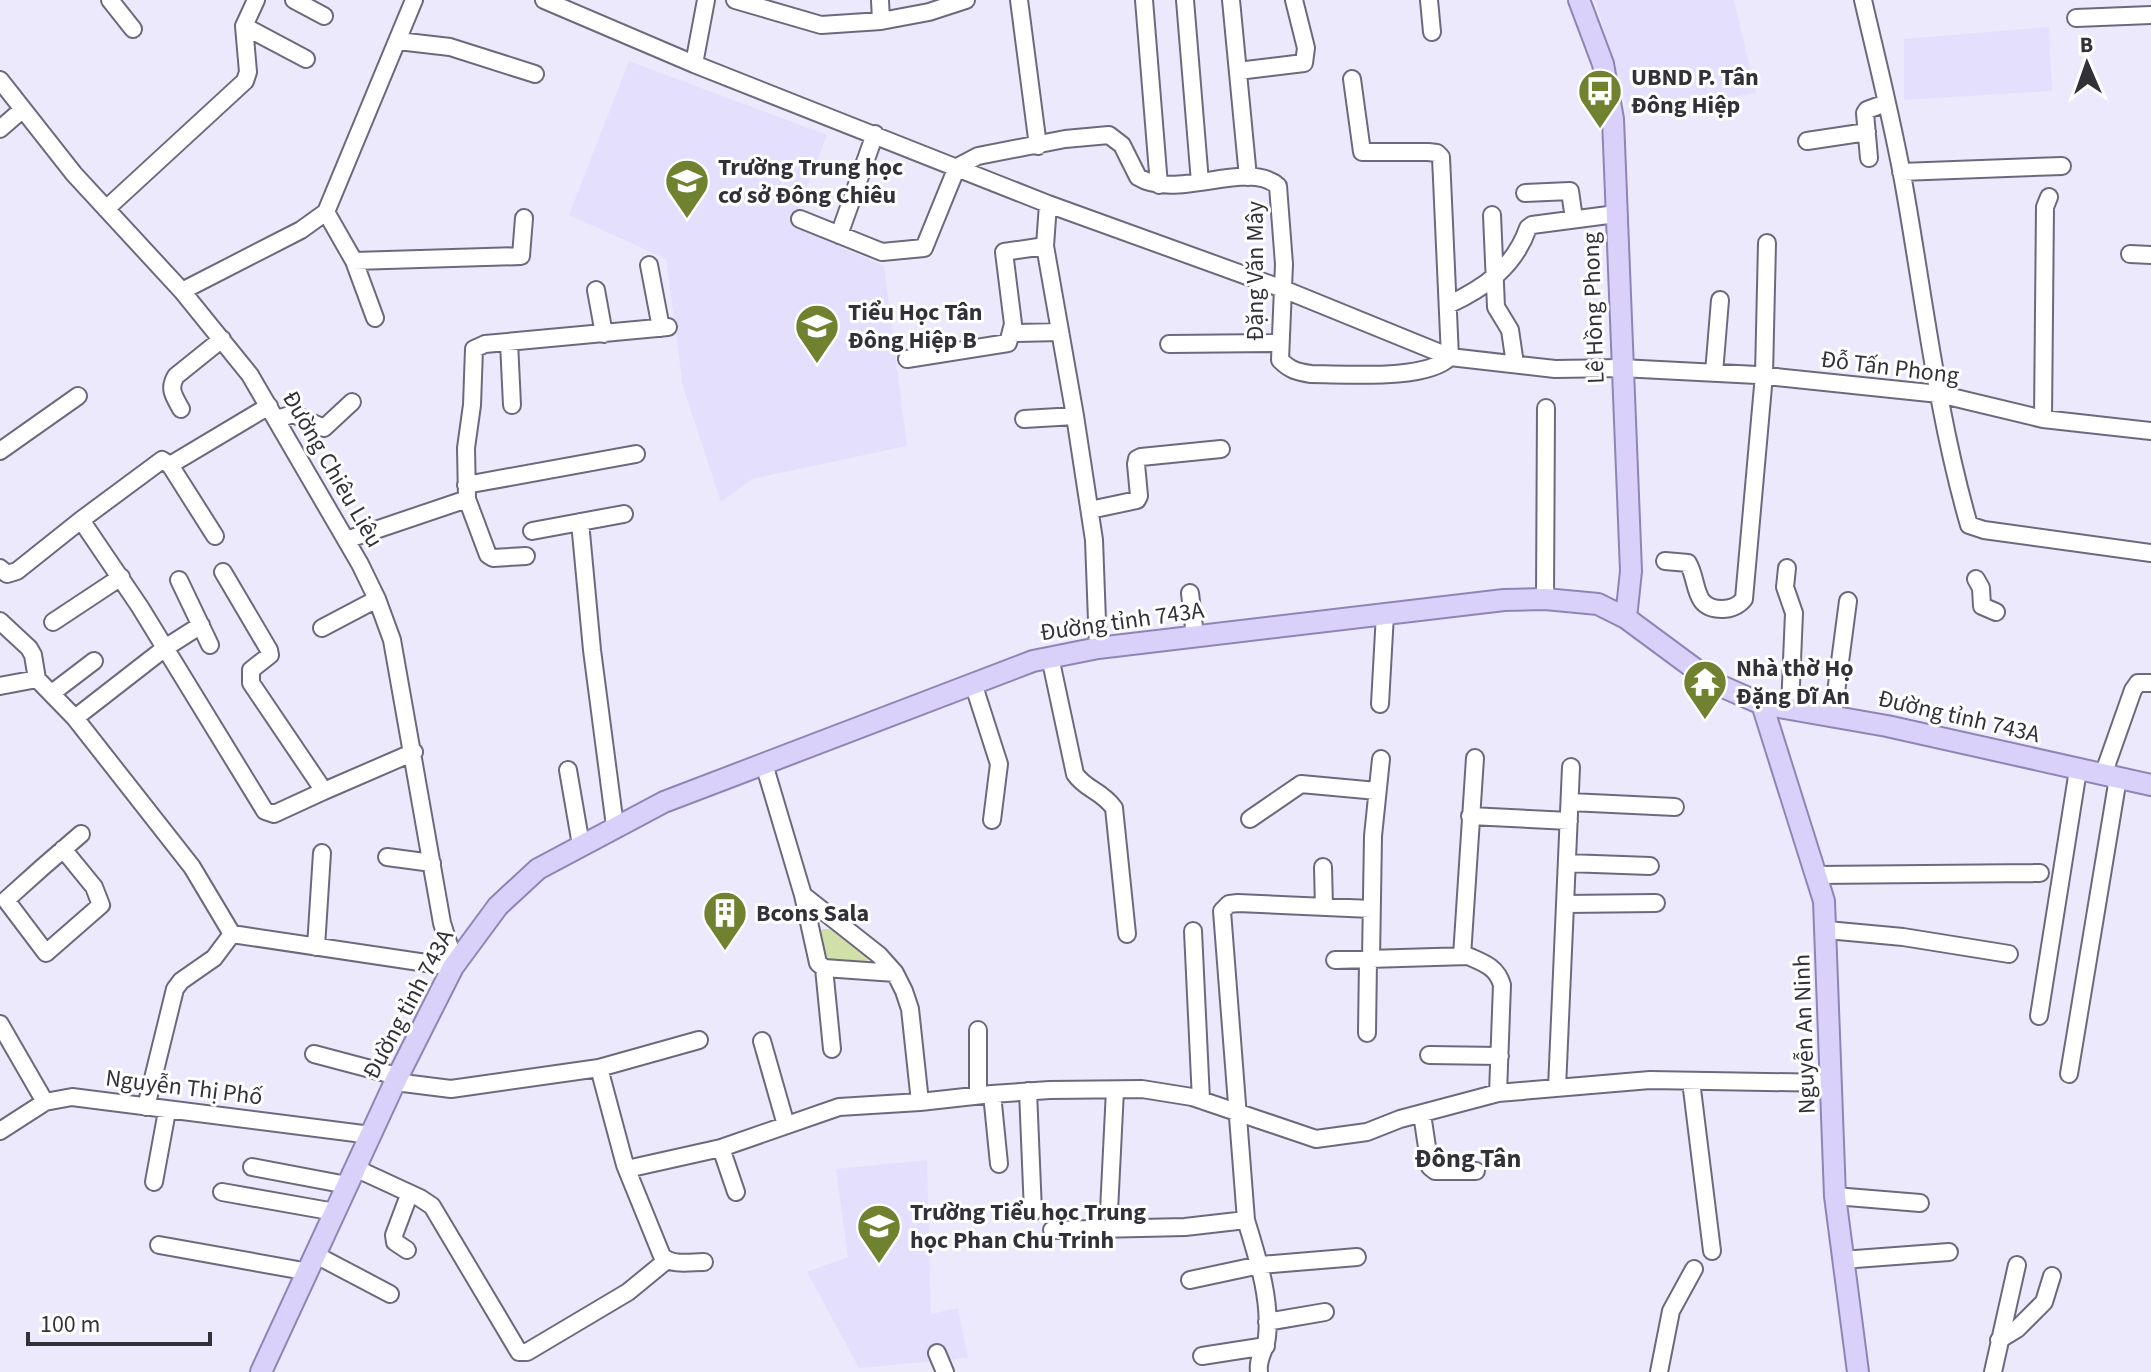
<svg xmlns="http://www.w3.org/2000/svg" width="2151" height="1372" font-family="'Source Sans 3',sans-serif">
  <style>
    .built { fill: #e5dffe }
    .green { fill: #d1e0a8 }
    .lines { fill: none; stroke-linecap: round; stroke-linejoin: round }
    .minor-casing { stroke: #6d697d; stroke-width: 20 }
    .major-casing { stroke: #8f85b4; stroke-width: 24 }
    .minor { stroke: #fff; stroke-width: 16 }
    .major { stroke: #dad1fa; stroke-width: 20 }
    .labels { text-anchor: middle; stroke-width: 6; stroke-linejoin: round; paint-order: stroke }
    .poi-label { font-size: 24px; font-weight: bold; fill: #323139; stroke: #fff; text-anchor: start }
    .street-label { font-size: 24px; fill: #323139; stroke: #fff }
    .neighbourhood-label { font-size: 26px; font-weight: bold; fill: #323139; stroke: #fff }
  </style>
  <rect width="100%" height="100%" fill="#ece9fc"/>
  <path class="built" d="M1595 0H1734L1756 93 1629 115Z
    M2049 27 2052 91 1904 100V39Z
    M629 61 827 135 792 225 884 266 907 446 752 479 721 502 683 387 666 259 569 215Z
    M927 1160 931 1314 958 1308 968 1358 859 1368 807 1272 848 1257 836 1169Z"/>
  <path class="green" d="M822 929H830L868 956V963L832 962 827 959 820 934Z"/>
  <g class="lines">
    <g class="minor-casing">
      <path id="minor" d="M110 0 133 29
        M294 0 324 16
        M544 0 694 64
        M706 0 694 64 1048 204 1283 289 1450 357 1555 369 1621 368 1757 375 1939 394 2043 419 2151 431
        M735 0 821 25 881 21 929 12 966 0
        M880 0 881 21
        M1019 0 1038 146
        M1144 0 1159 185
        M1185 0 1200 182
        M1231 0 1248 177
        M1429 0 1432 32
        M1863 0C1878 65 1895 131 1906 197 1925 306 1938 418 1969 525L1984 530 2151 553
        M2076 18 2151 15
        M244 26 306 59
        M398 41 450 47 535 74
        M1238 71 1304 63 1306 48 1294 0
        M0 80 74 174 182 291 250 375 360 564 377 599 392 640 442 923 455 964
        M0 129 23 109
        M1807 141 1867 132
        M1869 158 1865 113 1867 110 1886 103
        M1901 172 2062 166
        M1525 193 1570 191 1574 219
        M106 209 245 81 248 72 244 26 256 0
        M326 212 354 261 375 318
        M1492 215 1496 307 1510 330 1515 364
        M800 219 882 252 924 248 957 167 978 156 1065 139 1109 135 1122 145 1138 177C1177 201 1247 159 1278 186L1284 264 1280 360C1290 370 1297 372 1311 374 1346 374 1426 381 1450 357L1441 157 1437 153 1428 152H1362L1352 79
        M839 235 875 134
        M1045 246 1075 416
        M2130 254 2151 255
        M354 261 521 256 524 218
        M649 265 661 328
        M596 290 604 334
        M182 291 301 230 326 212 414 0
        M1448 305C1484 288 1514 268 1528 228L1532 225 1616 214
        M1011 333 1060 332
        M509 342 512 405
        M1169 344 1280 343
        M907 359 1008 343 1013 324 1004 252 1045 246 1048 204
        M1714 373 1720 300
        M181 409C174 396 168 389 176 376L222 339
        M277 419 293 414 324 428 352 402
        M1024 419 1075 416 1094 540 1098 648
        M2043 419 2045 207 2049 197
        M0 451 78 396
        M170 465 269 406
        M466 485 636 454
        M1090 510 1137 500 1139 496 1136 464 1137 459 1141 457 1221 449
        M580 522 592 650 615 826
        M532 531 624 514
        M215 536 170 465 162 460 81 520 140 607 265 811 274 814 324 791
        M346 540 467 499
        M526 556 493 558 488 555 467 499 466 448 472 405 474 349 485 344 668 327
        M1665 561 1688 563C1699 582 1692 609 1722 609 1732 609 1738 606 1744 599L1764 375 1767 243
        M0 568 7 574 17 571 81 520
        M1787 568 1785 587 1794 613 1790 708
        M223 572 269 650 270 655 251 670V683L324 791 414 752
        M1976 579 1981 588 1982 606 1996 612
        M179 580 210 645
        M1190 593 1195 636
        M1545 599 1546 408
        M0 621 29 648 33 655 37 679 75 718 192 867 232 934 453 967
        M53 622 121 577
        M322 628 377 599
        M1050 657 1075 774C1086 790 1101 790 1114 808L1127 934
        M973 683 999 764 992 820
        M0 686 37 679
        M52 693 94 661
        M1380 704 1385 614
        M1833 715 1848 601
        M75 718 165 648 201 625
        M764 764 803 895 879 955 895 973 904 991 910 1009 920 1102
        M568 770 581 845
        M2103 775 2133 690 2138 683H2151
        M1570 802 1675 807
        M1470 816 1569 821
        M1250 819 1301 784 1377 791
        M63 849 94 887 101 905 46 953 6 900C30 878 55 856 81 834
        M387 857 432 863
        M1567 863 1650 866
        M1323 867 1324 907
        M1816 875 2040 873
        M803 895 818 963 824 968 895 973
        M1565 904 1656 903
        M1827 930 1903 937 2009 954
        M1193 931 1201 1100
        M316 947 322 853
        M1462 956 1475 758
        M1371 959 1373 836 1381 759
        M1335 960 1468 956C1484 963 1497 967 1502 985L1498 1093
        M824 968 832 1049
        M2039 1016 2078 770
        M0 1024 45 1102
        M978 1030V1095
        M1367 1033 1368 960
        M762 1041 786 1125
        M314 1054 397 1076
        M1429 1055 1500 1056
        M599 1068 699 1040
        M2069 1074 2118 778
        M1691 1081 1712 1251
        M395 1082 451 1089 599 1068 625 1165 662 1256C672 1266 690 1262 704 1262
        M1557 1088 1571 767
        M1028 1091 1033 1212
        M992 1094 999 1164
        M146 1107 175 989 181 981 214 958 232 934
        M1422 1114 1430 1167 1435 1171H1476
        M0 1131 45 1102 72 1097 371 1135
        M721 1148 736 1192
        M252 1167 347 1185
        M355 1168 420 1198 432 1206 519 1352H527L628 1292 667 1260
        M627 1169 721 1148 839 1107 920 1102 992 1094 1050 1090 1142 1089 1192 1097 1316 1139 1367 1132 1400 1119 1498 1093 1650 1080 1831 1083
        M154 1182 167 1111
        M222 1192 335 1212
        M1835 1196 1920 1203
        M1109 1211 1115 1090
        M1052 1230 1185 1227 1246 1220
        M159 1245 309 1272
        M407 1250 395 1242 394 1235 409 1195
        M316 1255 390 1294
        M1842 1260 1949 1252
        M1190 1280 1260 1265 1357 1257
        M1267 1322 1325 1312
        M1999 1340 2017 1329 2044 1302 2052 1276
        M937 1353 945 1372
        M1202 1356 1266 1346
        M1259 1372C1257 1357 1266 1350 1267 1337 1271 1297 1257 1257 1246 1220L1222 911 1229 904 1238 903 1371 909
        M1659 1372 1671 1311 1694 1269
        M1993 1372 2017 1265"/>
    </g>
    <g class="major-casing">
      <path id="major" d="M1579 0 1603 64 1613 119 1631 571 1626 618
        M1762 704 1824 901 1835 1196 1858 1372
        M261 1372 395 1082 453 967 498 906 538 869 664 802 1033 661 1098 648 1504 600 1545 599 1598 604 1626 618 1714 683 1762 704 1887 726 2151 785"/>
    </g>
    <use href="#minor" class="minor"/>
    <use href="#major" class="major"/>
  </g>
  <defs>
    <g id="bus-pin" transform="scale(2.3)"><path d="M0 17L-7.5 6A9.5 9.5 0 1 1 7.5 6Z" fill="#708130" stroke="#fff"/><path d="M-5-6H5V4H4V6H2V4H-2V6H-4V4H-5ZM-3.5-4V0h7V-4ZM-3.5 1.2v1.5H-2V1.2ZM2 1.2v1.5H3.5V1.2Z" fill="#fff"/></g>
    <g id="school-pin" transform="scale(2.3)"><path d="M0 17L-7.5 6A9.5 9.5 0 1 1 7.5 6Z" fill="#708130" stroke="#fff"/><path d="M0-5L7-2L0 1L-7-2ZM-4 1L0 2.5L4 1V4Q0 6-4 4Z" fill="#fff"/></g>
    <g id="temple-pin" transform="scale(2.3)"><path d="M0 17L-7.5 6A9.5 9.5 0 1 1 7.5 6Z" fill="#708130" stroke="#fff"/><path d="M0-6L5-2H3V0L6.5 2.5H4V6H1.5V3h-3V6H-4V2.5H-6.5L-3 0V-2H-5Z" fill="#fff"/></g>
    <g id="building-pin" transform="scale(2.3)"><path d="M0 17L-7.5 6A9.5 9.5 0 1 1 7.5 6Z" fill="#708130" stroke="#fff"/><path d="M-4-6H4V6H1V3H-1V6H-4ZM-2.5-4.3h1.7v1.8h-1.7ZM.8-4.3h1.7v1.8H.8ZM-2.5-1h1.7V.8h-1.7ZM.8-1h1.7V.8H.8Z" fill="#fff"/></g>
  </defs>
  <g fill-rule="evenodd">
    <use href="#bus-pin" x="1600" y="91"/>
    <use href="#school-pin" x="687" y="181"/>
    <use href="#school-pin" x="817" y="326"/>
    <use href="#temple-pin" x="1705" y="682"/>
    <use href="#building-pin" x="725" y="913"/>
    <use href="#school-pin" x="879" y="1226"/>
  </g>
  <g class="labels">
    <g class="poi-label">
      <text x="1631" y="85">UBND P. Tân<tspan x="1631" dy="28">Đông Hiệp</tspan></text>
      <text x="718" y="175">Trường Trung học<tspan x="718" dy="28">cơ sở Đông Chiêu</tspan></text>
      <text x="848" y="320">Tiểu Học Tân<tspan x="848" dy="28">Đông Hiệp B</tspan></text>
      <text x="1736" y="676">Nhà thờ Họ<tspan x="1736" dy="28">Đặng Dĩ An</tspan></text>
      <text x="756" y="921">Bcons Sala</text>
      <text x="910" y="1220">Trường Tiểu học Trung<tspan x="910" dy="28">học Phan Chu Trinh</tspan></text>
    </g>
    <g class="street-label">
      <text transform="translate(1255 271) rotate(-90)" y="8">Đặng Văn Mây</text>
      <text transform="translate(1593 308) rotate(-92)" y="8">Lê Hồng Phong</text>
      <text transform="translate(1890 367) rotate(7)" y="8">Đỗ Tấn Phong</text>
      <text transform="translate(333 469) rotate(60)" y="8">Đường Chiêu Liêu</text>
      <text transform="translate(1122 621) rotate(-8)" y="8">Đường tỉnh 743A</text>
      <text transform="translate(1959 716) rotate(13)" y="8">Đường tỉnh 743A</text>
      <text transform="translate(408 1004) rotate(-62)" y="8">Đường tỉnh 743A</text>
      <text transform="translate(1804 1034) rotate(-92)" y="8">Nguyễn An Ninh</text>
      <text transform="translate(184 1087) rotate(7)" y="8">Nguyễn Thị Phố</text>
    </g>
    <g class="neighbourhood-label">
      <text x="1468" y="1167">Đông Tân</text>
    </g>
  </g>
  <g transform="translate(2087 64) rotate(358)" stroke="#ffffff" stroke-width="6" paint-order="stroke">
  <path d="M0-6L14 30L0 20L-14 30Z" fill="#323139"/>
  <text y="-12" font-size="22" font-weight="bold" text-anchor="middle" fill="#323139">B</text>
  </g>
  <path d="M28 1332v12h182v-12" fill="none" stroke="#323139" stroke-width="4"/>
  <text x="40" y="1332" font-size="24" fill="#323139" stroke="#ffffff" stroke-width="6" paint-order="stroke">100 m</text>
</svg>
